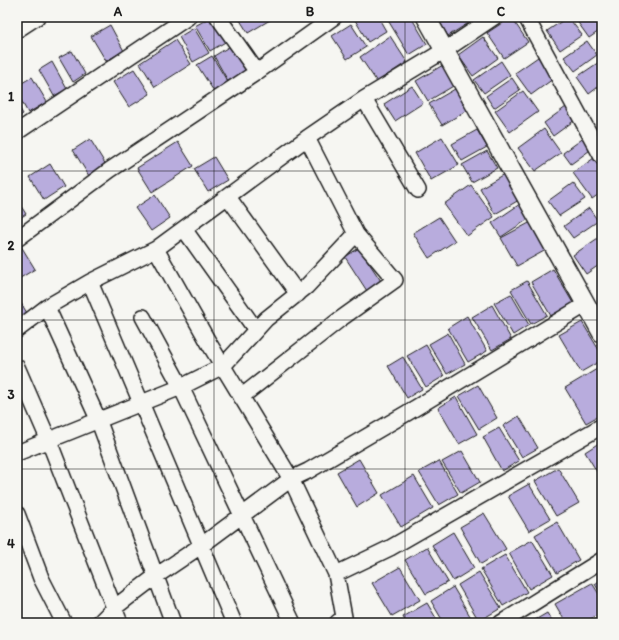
<svg xmlns="http://www.w3.org/2000/svg" width="619" height="640" font-family="Itim,sans-serif">
  <style>
    .building { fill: #b8acdd; stroke: #1c1c1c }
    .lines { fill: none; stroke-linecap: round; stroke-linejoin: round }
    .minor-casing { stroke: #1c1c1c; stroke-width: 18 }
    .tertiary-casing { stroke: #1c1c1c; stroke-width: 21 }
    .minor { stroke: #f6f6f2; stroke-width: 15 }
    .tertiary { stroke: #f6f6f2; stroke-width: 18 }
    .grid { fill: none; stroke: #1c1c1c; stroke-width: 1; stroke-opacity: 0.55 }
    .neatline { fill: none; stroke: #1c1c1c; stroke-width: 1.5 }
    .grid-label { font-size: 13px; text-anchor: middle; font-weight: bold; fill: #1c1c1c }
  </style>
  <rect width="100%" height="100%" fill="#f6f6f2"/>
  <filter id="ink" filterUnits="userSpaceOnUse"><feTurbulence type="fractalNoise" baseFrequency=".025" numOctaves="2"/><feDisplacementMap in="SourceGraphic" scale="8" xChannelSelector="R" yChannelSelector="G"/><feConvolveMatrix kernelMatrix="1 2 1 2 8 2 1 2 1" color-interpolation-filters="sRGB"/></filter>
  <g filter="url(#ink)">
    <path class="building" d="M211 17 227 41 210 51 195 26Z
      M238 17H275L248 33Z
      M360 17H378L386 31 368 42 355 20Z
      M386 17H411L427 44 409 55Z
      M437 17H467L470 22 448 36Z
      M511 17 528 42 504 58 487 33Z
      M568 17 582 35 560 50 547 31Z
      M574 17H602V29L589 38Z
      M351 24 366 47 347 59 332 36Z
      M110 25 124 51 106 61 91 36Z
      M194 28 209 53 193 62 179 37Z
      M390 36 407 62 377 82 360 57Z
      M483 37 498 58 473 76 458 55Z
      M175 40 191 64 155 87 140 63Z
      M587 41 597 55 575 71 564 57Z
      M232 45 247 70 228 81 214 56Z
      M72 51 85 74 73 82 59 58Z
      M212 56 229 84 215 93 197 65Z
      M538 57 553 79 531 95 515 73Z
      M602 60V84L589 94 577 77Z
      M501 61 510 75 484 93 474 80Z
      M52 62 67 89 54 96 39 70Z
      M443 65 455 85 428 101 416 81Z
      M134 69 150 94 129 107 113 82Z
      M32 77 47 102 28 113 17 93V86Z
      M512 78 520 90 494 108 486 96Z
      M412 86 423 103 395 121 384 104Z
      M455 89 468 110 442 125 429 104Z
      M523 91 538 112 510 132 495 111Z
      M17 104 23 114 17 118Z
      M566 107 575 120 553 136 544 123Z
      M544 129 561 153 535 171 518 148Z
      M477 130 487 147 462 161 452 144Z
      M442 137 459 165 431 181 415 153Z
      M585 137 593 148 571 164 563 153Z
      M90 139 106 165 89 176 73 150Z
      M178 142 193 166 152 192 137 168Z
      M487 151 497 168 472 182 462 165Z
      M214 157 228 180 208 192 194 169Z
      M594 158 602 169V192L592 199 573 173Z
      M50 164 64 187 44 200 30 177Z
      M504 174 519 200 495 214 480 188Z
      M573 183 585 199 559 216 548 201Z
      M471 185 494 217 467 236 444 204Z
      M155 195 170 218 151 231 135 208Z
      M17 200 26 214 17 220Z
      M520 204 530 218 501 237 492 223Z
      M589 208 598 221 573 238 564 226Z
      M439 217 455 241 429 258 413 233Z
      M531 222 546 250 517 266 501 238Z
      M601 236 602 263 586 274 573 255Z
      M21 246 35 269 17 280V249Z
      M359 248 381 281 367 291 345 257Z
      M553 269 573 303 551 316 531 282Z
      M527 281 547 315 531 324 511 290Z
      M511 294 529 325 513 335 494 303Z
      M17 297 29 316 17 324Z
      M492 305 511 339 492 350 472 317Z
      M467 316 487 351 468 362 448 328Z
      M582 322 602 355V360L581 372 559 335Z
      M448 333 465 364 447 374 429 344Z
      M426 345 444 376 426 387 407 356Z
      M403 357 422 389 407 398 388 366Z
      M602 366V414L586 423 565 388Z
      M478 385 497 418 479 429 459 396Z
      M456 397 477 434 459 444 438 408Z
      M519 416 538 448 522 457 503 426Z
      M499 428 519 461 502 471 483 437Z
      M602 441V480L585 452Z
      M462 451 480 482 461 493 442 462Z
      M359 459 379 493 357 507 337 472Z
      M439 461 458 494 439 505 419 472Z
      M558 468 579 503 556 516 535 481Z
      M414 476 433 508 401 527 382 495Z
      M529 484 550 519 529 531 508 496Z
      M484 513 506 549 481 564 460 527Z
      M557 522 579 560 557 573 535 535Z
      M453 532 474 568 453 581 432 545Z
      M532 540 553 575 529 589 509 553Z
      M427 547 448 582 426 594 405 560Z
      M505 555 527 592 503 606 481 569Z
      M400 567 420 600 392 616 372 583Z
      M479 572 501 608 479 621 458 585Z
      M602 579V596L595 584Z
      M592 583 602 599V612L584 623H566L555 604Z
      M453 587 473 621 470 623H444L431 601Z
      M427 603 439 623H406L403 617Z
      M547 613 553 623H530Z"/>
    <g class="lines">
      <g class="minor-casing">
        <path id="minor" d="M218 17 257 72
          M526 17 602 157
          M17 30 37 17
          M364 99 418 190
          M17 132 188 17
          M307 138 356 234
          M228 197 298 294
          M184 229 256 330
          M17 239 110 170 257 72 334 17
          M156 249 210 345 291 479 336 574 344 617 337 623
          M90 282 234 623
          M47 307 98 419 173 623
          M143 317 181 387 293 623
          M17 330 47 307 90 282 156 249 307 138 364 99 445 50 494 17
          M17 367 49 441 120 623
          M17 453 181 387 223 366 266 319 306 287 356 234 395 280 339 320 241 397
          M17 514 41 578 64 623
          M336 574 390 548 602 426
          M99 623 114 608 156 576 202 545 291 479 308 471 407 413 585 305
          M501 623 602 560"/>
      </g>
      <g class="tertiary-casing">
        <path id="tertiary" d="M426 17 602 333"/>
      </g>
      <use href="#minor" class="minor"/>
      <use href="#tertiary" class="tertiary"/>
    </g>
  </g>
  <path class="grid" d="M214 17V623M405 17V623M17 171H602M17 320H602M17 469H602"/>
  <rect width="619" height="640" fill="none" stroke="#f6f6f2" stroke-width="44"/>
  <rect x="22" y="22" width="575" height="596" class="neatline"/>
  <g class="grid-label">
    <text x="118" y="16">A</text>
    <text x="310" y="16">B</text>
    <text x="501" y="16">C</text>
    <text x="11" y="101">1</text>
    <text x="11" y="250">2</text>
    <text x="11" y="399">3</text>
    <text x="11" y="548">4</text>
  </g>
</svg>
